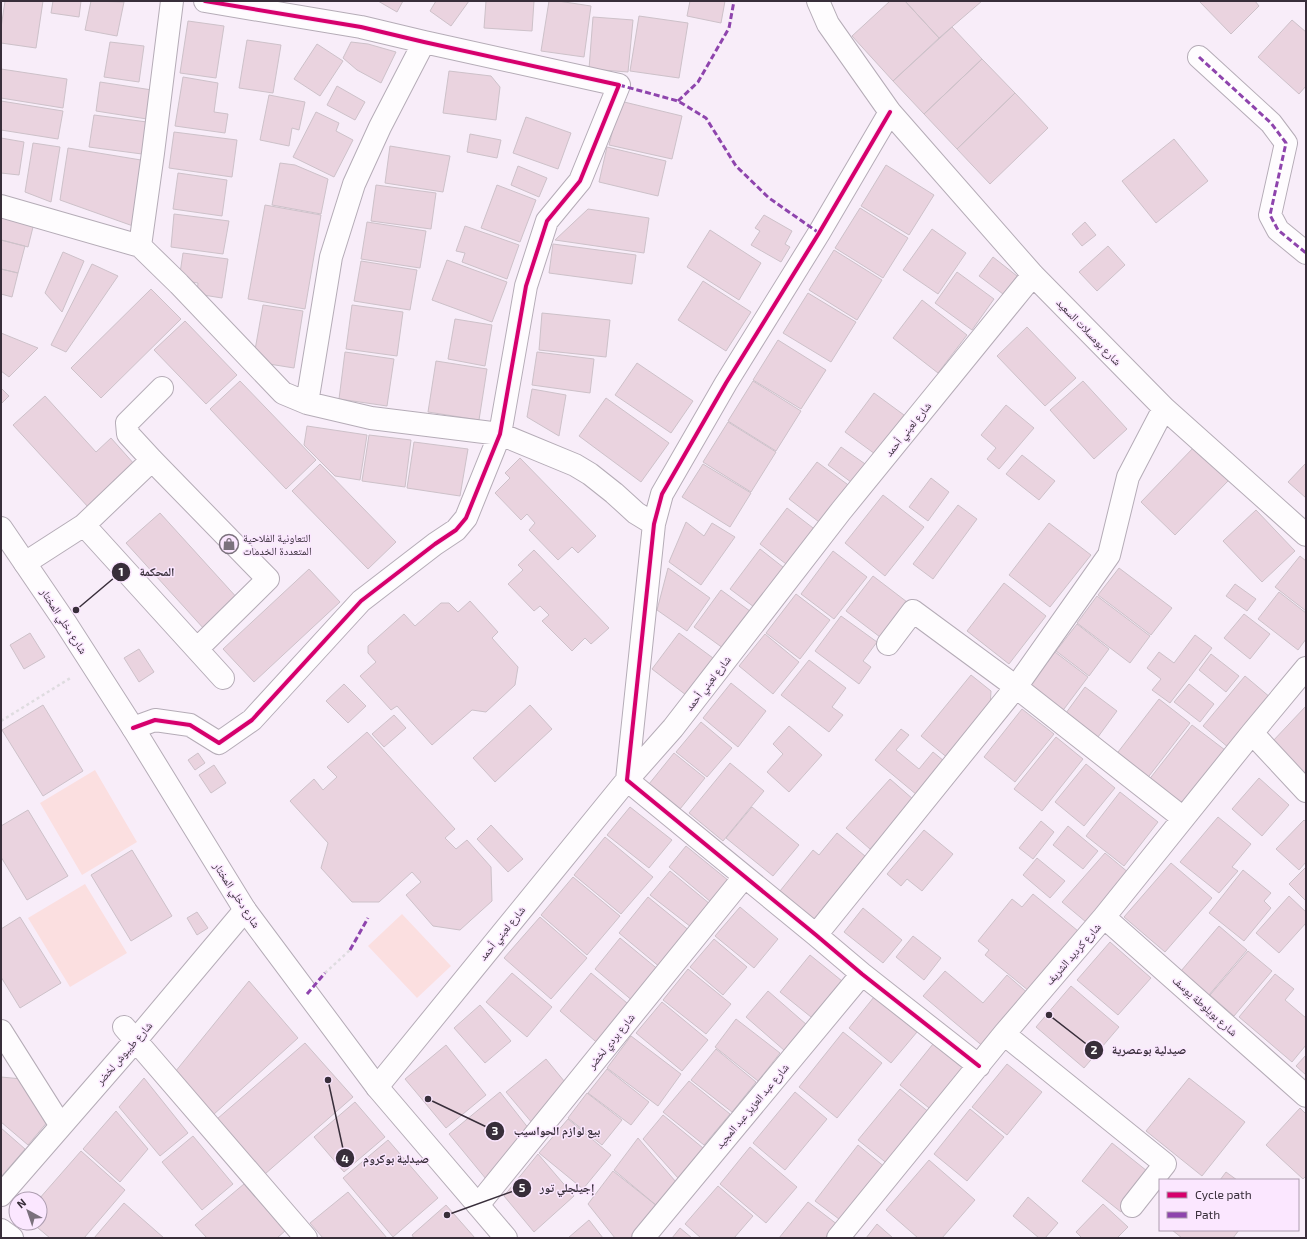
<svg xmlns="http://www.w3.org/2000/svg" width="1307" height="1239" font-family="'Exo 2','Noto Naskh Arabic',sans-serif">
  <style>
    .green { fill: #fbdfe0 }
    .building { fill: #ead3df; stroke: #cdc1c9 }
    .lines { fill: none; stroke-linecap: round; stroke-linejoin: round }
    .minor-casing { stroke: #b5acb7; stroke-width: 24 }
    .major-casing { stroke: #b5acb7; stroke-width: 24 }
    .path { stroke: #dfdce0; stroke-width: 2.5; stroke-dasharray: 3 3; stroke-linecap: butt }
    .minor { stroke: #fefcfe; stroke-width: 22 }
    .major { stroke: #fefcfe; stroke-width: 22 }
    .quiet { stroke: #8e44ad; stroke-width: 3; stroke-dasharray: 6 3; stroke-linecap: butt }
    .cycleway-casing { stroke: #fbe7ff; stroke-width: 6 }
    .cycleway { stroke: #d6006c; stroke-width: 4 }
    .labels { text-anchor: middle; stroke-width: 3; stroke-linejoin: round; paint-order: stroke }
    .street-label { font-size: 11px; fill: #382e3a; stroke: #fbe7ff }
    .poi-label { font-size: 11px; fill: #382e3a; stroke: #fbe7ff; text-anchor: start }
    .leader { fill: none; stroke: #382e3a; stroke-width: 1.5 }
    .callout-dot { fill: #382e3a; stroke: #fbe7ff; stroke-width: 1.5 }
    .mark-label { font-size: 12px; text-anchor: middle; font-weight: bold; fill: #fff }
    .callout-label { font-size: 12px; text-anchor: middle; font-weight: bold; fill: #382e3a; stroke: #fbe7ff; stroke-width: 3; stroke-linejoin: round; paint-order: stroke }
  </style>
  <rect width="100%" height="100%" fill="#f8edf9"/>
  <path class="green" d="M95 770 137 842 82 875 40 803Z
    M85 884 127 953 70 987 28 918Z
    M402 914 451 966 417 998 368 946Z"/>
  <path class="building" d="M5 1H43L36 48 1 43V28Z
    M53 1H81L79 17 51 13Z
    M91 1 124 2 117 36 85 30Z
    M378 1H403L397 12Z
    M436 1H469L451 26 430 11Z
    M486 1H534L532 31 484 28Z
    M549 1H558L591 6 584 57 541 51Z
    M690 1H725L721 23 687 16Z
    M890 1H905L939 38 893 81 852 36Z
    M905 1H982L939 38Z
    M1199 1H1255L1259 6 1231 34Z
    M639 16 688 23 679 78 630 71Z
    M593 17 633 20 628 72 589 69Z
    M1292 20 1306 32V86L1299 94 1258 57Z
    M188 21 224 26 216 78 180 73Z
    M952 27 982 59 924 114 893 81Z
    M247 40 281 45 273 93 239 88Z
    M110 42 144 46 139 82 104 77Z
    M351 42 368 44 396 52 381 83 357 70 343 58Z
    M317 44 343 61 320 96 294 79Z
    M982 59 1015 93 957 149 924 114Z
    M1 69 67 79 63 108 1 98Z
    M449 71 491 76 500 87 496 120 443 113Z
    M183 77 218 83 214 112 228 114 225 133 175 126Z
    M100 82 152 90 147 119 96 111Z
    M337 86 365 102 355 120 327 105Z
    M1015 93 1048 128 990 184 957 149Z
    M269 95 305 102 299 130 292 128 289 146 260 140Z
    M1 101 63 111 58 139 1 130Z
    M620 101 682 116 672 159 609 145Z
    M316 112 339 123 336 131 353 140 334 177 293 157Z
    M94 115 147 122 142 154 89 147Z
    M526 117 571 133 558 169 513 153Z
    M174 132 237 140 232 177 169 168Z
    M470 134 501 140 497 158 467 152Z
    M1 138 24 142 19 175 1 173Z
    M1174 139 1208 181 1156 223 1122 181Z
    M33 143 60 147 51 202 25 192Z
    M390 146 450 156 443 192 385 183Z
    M607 147 666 161 658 196 599 182Z
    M68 148 141 160 133 226 60 200Z
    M280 163 295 165 328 179 321 214 272 205Z
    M886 165 934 195 909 235 861 206Z
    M518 166 547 178 539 197 511 185Z
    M178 173 227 180 222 216 173 209Z
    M376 185 436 193 431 229 371 221Z
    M497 185 536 200 520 242 481 228Z
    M265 205 321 215 305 309 248 299Z
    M860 208 908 238 883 278 835 248Z
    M588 209 649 218 644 253 555 240Z
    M1 210 35 219 28 247 1 240Z
    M174 214 229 221 223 254 171 247Z
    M764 215 792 231 785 244 790 247 781 262 751 245 760 231 755 228Z
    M367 222 426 231 420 268 361 259Z
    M1085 222 1096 235 1082 246 1072 234Z
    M465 226 519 245 507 279 462 262 465 253 456 251Z
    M932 229 966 253 938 294 903 270Z
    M710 230 761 263 739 300 687 267Z
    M1 240 25 246 18 273 1 269Z
    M553 244 636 255 632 284 549 273Z
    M1108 246 1125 265 1097 291 1079 272Z
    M834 250 882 280 857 320 809 290Z
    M63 252 84 261 62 312 45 293Z
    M183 253 228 259 222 298 197 294 198 283 179 280Z
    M993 257 1017 276 1003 294 979 276Z
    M447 260 507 282 492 322 432 300Z
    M361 261 417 270 410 310 354 301Z
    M92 264 118 276 66 352 51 345Z
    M1 269 18 273 12 297 1 294Z
    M957 272 994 299 972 330 935 303Z
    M703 281 751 312 726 351 678 320Z
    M151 289 181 319 101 398 71 368Z
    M808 293 856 322 831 362 783 333Z
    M922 300 967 335 938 373 893 338Z
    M263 305 303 311 294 368 269 364 255 350Z
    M352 305 403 312 397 356 346 349Z
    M542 313 610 320 606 357 539 350Z
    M455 319 492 325 485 366 448 359Z
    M185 321 237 375 206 404 154 350Z
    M1027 327 1076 378 1045 406 997 356Z
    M1 333 38 348 9 377 1 371Z
    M778 340 826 370 801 409 753 380Z
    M345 352 394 359 387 406 339 399Z
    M537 352 594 359 590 393 532 385Z
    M436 361 487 369 479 420 428 412Z
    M637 363 693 401 671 433 615 395Z
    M240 381 316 460 286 489 210 409Z
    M753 381 801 411 776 451 728 421Z
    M1083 381 1127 429 1094 459 1050 410Z
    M1 388 9 396 1 404Z
    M532 389 566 395 559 436 527 417Z
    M874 393 904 415 875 454 845 432Z
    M45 396 96 452 111 438 135 465 89 508 13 425Z
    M606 398 669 443 641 482 579 436Z
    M1006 405 1034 428 999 469 987 459 996 448 981 435Z
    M728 422 776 452 751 492 703 462Z
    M307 426 367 435 360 480 335 476 304 445Z
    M369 435 411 440 405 487 362 481Z
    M414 442 468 449 460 496 407 488Z
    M1195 446 1229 480 1175 535 1141 502Z
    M841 447 868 466 855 485 828 465Z
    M1022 455 1055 481 1039 500 1006 474Z
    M520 458 596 536 578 553 572 547 558 560 529 530 535 523 527 514 521 520 495 493 510 478 505 473Z
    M817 462 851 487 823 525 789 499Z
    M1306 463V498L1288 482Z
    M320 464 396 542 368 569 292 491Z
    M703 464 751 493 730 527 682 497Z
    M931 478 949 492 928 521 909 507Z
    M883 495 924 527 885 576 845 543Z
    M958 505 977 519 933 579 913 564Z
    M787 508 817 531 790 567 760 544Z
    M1256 510 1295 551 1262 582 1223 541Z
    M160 513 239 600 205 630 126 543Z
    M686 522 704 536 712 523 735 537 701 585 669 562Z
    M1049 523 1091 555 1050 607 1009 575Z
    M760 549 788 571 758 610 730 589Z
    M534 550 609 628 591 644 585 638 572 651 542 621 549 615 540 606 534 611 508 584 523 570 518 565Z
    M833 551 867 577 834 619 801 594Z
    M1300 556 1306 561V611L1275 587Z
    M668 568 710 598 687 631 657 610Z
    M1119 568 1172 608 1151 635 1098 595Z
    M309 569 340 602 254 682 223 649Z
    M873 576 907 602 880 637 846 611Z
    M1004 583 1046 616 1009 664 967 631Z
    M1235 584 1256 599 1247 611 1226 596Z
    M721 590 754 614 727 651 694 627Z
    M1279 592 1306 613V639L1298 650 1258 619Z
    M796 594 830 620 800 659 766 633Z
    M1097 596 1150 636 1130 663 1077 623Z
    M470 601 498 632 492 638 518 667 515 685 486 712 472 710 432 745 397 706 391 710 360 676 376 662 368 653V646L404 614 415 626 441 603H449L458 612Z
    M1244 614 1270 634 1250 659 1224 638Z
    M841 616 877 642 863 661 871 667 859 684 815 651Z
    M1077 624 1109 649 1089 676 1056 651Z
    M30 633 45 657 24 669 10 645Z
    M679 633 713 658 686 695 652 669Z
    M765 634 799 662 773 694 739 666Z
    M1195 635 1212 648 1170 703 1152 690 1161 679 1147 668 1159 652 1174 663Z
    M139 649 154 672 139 682 124 658Z
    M1055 652 1088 677 1061 713 1028 688Z
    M1211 654 1239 676 1226 692 1199 670Z
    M809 660 846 688 832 707 843 715 829 732 781 695Z
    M971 675 991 691 990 708 949 759 921 736Z
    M1245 676 1271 698 1229 748 1203 726Z
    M731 683 766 711 738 747 703 718Z
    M344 684 366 706 348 723 326 701Z
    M1189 684 1214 704 1200 722 1174 702Z
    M1085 687 1117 711 1095 741 1063 717Z
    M1159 699 1190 723 1146 780 1115 756Z
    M43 705 83 771 43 796 2 730Z
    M530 705 552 729 495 782 473 758Z
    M1306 706V774L1272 742Z
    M1022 709 1054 734 1015 782 984 757Z
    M394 715 406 728 384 747 372 734Z
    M701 722 732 748 707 777 676 752Z
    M1192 725 1225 750 1181 807 1148 781Z
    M789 726 822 755 789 792 767 772 783 754 773 744Z
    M901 729 909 735 896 750 919 769 933 752 944 761 917 795 875 760Z
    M367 732 455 829 445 838 456 849 467 840 491 867 492 901 460 930 433 926 406 895 421 882 412 872 379 902H352L321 868 328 843 290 801 314 779 323 790 337 777 327 767Z
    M1056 737 1083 759 1042 811 1014 789Z
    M198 753 205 763 195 770 188 760Z
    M674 753 705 778 680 809 649 784Z
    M730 763 764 791 723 841 689 813Z
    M1086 764 1115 788 1084 826 1055 802Z
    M214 765 226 783 211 793 199 775Z
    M1259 778 1289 805 1262 836 1232 809Z
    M890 779 914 800 870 849 846 828Z
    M1120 792 1158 822 1124 866 1086 836Z
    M630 807 672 840 649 868 607 835Z
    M752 807 799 845 773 876 726 838Z
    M28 810 68 876 27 900 1 857V826Z
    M1218 817 1251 844 1232 867 1238 871 1219 893 1180 862Z
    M1304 820 1306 822V862L1299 870 1276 849Z
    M1041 821 1054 832 1033 859 1019 848Z
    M491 825 523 859 508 872 477 839Z
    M1068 826 1098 851 1083 869 1053 845Z
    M924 830 953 854 922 891 907 879 901 886 887 874Z
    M837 833 865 856 814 919 780 891 813 850 819 855Z
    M605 837 653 877 621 914 574 875Z
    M686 846 729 881 711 902 669 867Z
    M132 850 172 916 131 941 91 875Z
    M1105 853 1129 873 1086 922 1062 902Z
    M1037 858 1065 881 1050 898 1023 875Z
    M1171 863 1212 898 1165 952 1124 917Z
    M1306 867V901L1289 884Z
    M1243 870 1271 893 1264 901 1271 908 1244 941 1209 913Z
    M670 871 710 904 691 927 650 895Z
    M573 877 620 916 587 955 541 915Z
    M1033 894 1078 931 1029 991 985 955 989 950 978 941 1012 899 1022 907Z
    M1289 896 1306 912V923L1279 953 1256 933Z
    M648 897 691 932 661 968 619 933Z
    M740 907 778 939 754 968 715 936Z
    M863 908 902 940 883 963 844 932Z
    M197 912 208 928 197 935 187 918Z
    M20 917 61 983 20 1008 1 977V929Z
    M540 917 587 958 551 999 504 958Z
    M1219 926 1247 950 1209 995 1181 971Z
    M913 936 941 958 924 980 896 957Z
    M620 938 660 971 634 1002 595 969Z
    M714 939 747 967 723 995 690 967Z
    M1110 942 1151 978 1118 1015 1077 980Z
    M1248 951 1272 971 1234 1016 1210 995Z
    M810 955 842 981 811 1017 780 992Z
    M688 969 731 1004 706 1034 663 1000Z
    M945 971 983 1003 1007 975 1030 995 985 1048 923 996Z
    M512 973 552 1007 527 1037 486 1002Z
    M591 973 633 1008 601 1046 560 1011Z
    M1275 974 1294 989 1285 1000 1306 1018V1045L1292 1062 1239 1017Z
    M249 981 298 1038 213 1115 175 1072Z
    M1071 986 1119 1027 1084 1068 1036 1027Z
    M768 991 807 1025 785 1051 746 1017Z
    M874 997 917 1032 891 1063 849 1028Z
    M662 1002 708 1040 682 1071 636 1033Z
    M480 1005 511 1041 485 1063 454 1028Z
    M736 1019 780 1053 758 1081 715 1047Z
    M843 1032 882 1063 837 1118 799 1087Z
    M631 1036 681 1074 658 1106 607 1068Z
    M305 1043 353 1097 265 1174 217 1119Z
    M933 1044 965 1070 933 1111 900 1085Z
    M446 1045 486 1095 446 1128 405 1079Z
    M716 1049 756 1082 732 1112 691 1080Z
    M1306 1055V1075L1296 1066Z
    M546 1059 569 1087 533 1124 506 1092Z
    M1007 1064 1042 1092 1007 1135 972 1107Z
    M607 1069 649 1102 631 1125 588 1093Z
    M1 1077 22 1079 49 1120 28 1145 1 1122Z
    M144 1078 188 1133 160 1156 119 1107Z
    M1189 1078 1245 1122 1202 1176 1146 1131Z
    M689 1081 730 1114 704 1145 663 1112Z
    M900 1089 930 1113 889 1165 858 1140Z
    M500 1092 533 1134 491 1185 449 1134Z
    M795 1092 827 1119 785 1170 753 1143Z
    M587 1093 622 1120 602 1145 568 1118Z
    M355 1102 385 1137 344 1172 314 1137Z
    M1300 1108 1306 1114V1176L1303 1179 1266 1145Z
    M970 1109 1004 1137 967 1181 934 1154Z
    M116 1111 148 1149 120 1182 83 1149Z
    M663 1115 703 1148 678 1178 643 1139Z
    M568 1119 611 1155 583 1189 539 1153Z
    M1 1128 25 1149 1 1177Z
    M193 1136 233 1184 202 1210 162 1162Z
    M638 1138 676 1182 657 1206 614 1170Z
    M388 1140 438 1198 393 1237 343 1178Z
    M1112 1143 1152 1175 1121 1212 1082 1181Z
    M858 1145 886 1168 843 1222 815 1201Z
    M750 1147 797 1187 766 1223 720 1184Z
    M81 1151 125 1190 84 1238H50L32 1223H40L39 1199Z
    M538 1154 574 1196 534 1232 504 1196Z
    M929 1160 975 1200 942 1238H918L886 1210Z
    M613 1171 657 1206 631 1238H615L588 1204Z
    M1226 1172 1237 1180H1220Z
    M244 1184 285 1231 277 1238H207L195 1225Z
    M718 1186 753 1216 734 1238H701L685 1224Z
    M348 1192 387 1238H323L310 1223Z
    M1028 1197 1058 1223 1045 1238H1039L1013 1216Z
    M808 1202 838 1225 828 1238H779Z
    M124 1203 164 1238H94Z
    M1103 1204 1128 1227 1117 1238H1082L1076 1232Z
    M446 1205 475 1238H414L412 1235Z
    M589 1220 603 1238H568Z
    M877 1224 893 1238H866Z
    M680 1228 692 1238H672Z
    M1172 1230H1239L1233 1238H1182Z"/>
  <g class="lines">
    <g class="minor-casing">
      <path id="minor" d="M818 1 828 24 890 112 1033 275 1164 408 1306 535
        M1199 57 1271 123 1286 143 1270 215 1278 230 1306 253
        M890 112 819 233 726 383 662 494 654 524 627 780 816 935 862 974 979 1066
        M1 206 140 246 179 284 283 393 307 403 371 418 500 434 575 465 590 474 614 493 636 513 654 524
        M140 246 153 153 172 1
        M162 388 127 423 128 434 152 460 268 579 197 649
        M307 403 331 257 354 184 380 127 424 42
        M84 525 223 678
        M25 563 84 525 152 460
        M888 644 913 611 1016 687 1183 818
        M133 728 155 720 190 725 219 743 252 720 361 601 435 544 456 530 466 518 500 434 526 286 547 221 580 181 619 85 424 42 361 27 205 1
        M1252 733 1306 791
        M1104 917 1306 1096
        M816 935 1016 687 1109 555 1128 477 1164 408
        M124 1027 306 1238
        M1 1031 61 1126
        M1004 1034 1165 1164 1132 1206
        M377 1087 627 780 673 728 841 511 1033 275
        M1 1195 135 1041 245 910
        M478 1205 744 877
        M1 1230 12 1238
        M643 1238 862 974
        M838 1238 1004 1034 1104 917 1252 733 1306 668"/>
    </g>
    <g class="major-casing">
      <path id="major" d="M1 528 65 622 133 728 245 910 377 1087 506 1238"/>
    </g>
    <path class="path" d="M1 721 72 677
      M325 973 350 950"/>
    <use href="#minor" class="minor"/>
    <use href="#major" class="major"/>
    <path class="quiet" d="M1199 57 1271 123 1286 143 1270 215 1278 230 1306 253
      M619 85 678 101 706 118 736 166 769 198 819 233
      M678 101 698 82 729 28 734 1
      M350 950 368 918
      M307 994 325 973"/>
    <g class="cycleway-casing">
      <path id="cycleway" d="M890 112 819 233 726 383 662 494 654 524 627 780 816 935 862 974 979 1066
        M133 728 155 720 190 725 219 743 252 720 361 601 435 544 456 530 466 518 500 434 526 286 547 221 580 181 619 85 424 42 361 27 205 1"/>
    </g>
    <use href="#cycleway" class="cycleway"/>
  </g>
  <defs>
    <g id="shop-ring" transform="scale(1)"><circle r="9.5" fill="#fbe7ff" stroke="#7b717d" stroke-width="1.5"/><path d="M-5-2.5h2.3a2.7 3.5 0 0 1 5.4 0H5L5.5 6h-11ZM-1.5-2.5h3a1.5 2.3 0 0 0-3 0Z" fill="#7b717d"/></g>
  </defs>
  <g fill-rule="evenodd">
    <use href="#shop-ring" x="229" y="544"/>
  </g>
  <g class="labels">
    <g class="street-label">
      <text transform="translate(1089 332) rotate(46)" y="4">شارع بومسلات السعيد</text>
      <text transform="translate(908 429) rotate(-51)" y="4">شارع لعبني أحمد</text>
      <text transform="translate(64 621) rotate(57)" y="4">شارع دخلي المختار</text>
      <text transform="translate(708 683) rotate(-52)" y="4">شارع لعبني أحمد</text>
      <text transform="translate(237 895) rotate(57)" y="4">شارع دخلي المختار</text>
      <text transform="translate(502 933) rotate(-51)" y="4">شارع لعبني أحمد</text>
      <text transform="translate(1073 954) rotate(-49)" y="4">شارع كرديد الشريف</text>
      <text transform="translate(1205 1006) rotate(42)" y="4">شارع بويلوطة يوسف</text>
      <text transform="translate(611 1041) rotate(-51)" y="4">شارع بردي لخضر</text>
      <text transform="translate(124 1053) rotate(-49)" y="4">شارع طيبوش لخضر</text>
      <text transform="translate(752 1106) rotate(-50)" y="4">شارع عبد العزيز عبد المجيد</text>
    </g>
    <g class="poi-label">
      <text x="243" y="542">التعاونية الفلاحية<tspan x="243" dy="13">المتعددة الخدمات</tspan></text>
    </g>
  </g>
  <path class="leader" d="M76 610L121 572M1049 1015L1094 1050M428 1099L495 1131M328 1080L345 1158M447 1215L522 1188"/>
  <g class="callout-dot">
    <circle cx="76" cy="610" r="4"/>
    <circle cx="1049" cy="1015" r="4"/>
    <circle cx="428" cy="1099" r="4"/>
    <circle cx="328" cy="1080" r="4"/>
    <circle cx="447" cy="1215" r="4"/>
    <circle cx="121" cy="572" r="10"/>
    <circle cx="1094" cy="1050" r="10"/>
    <circle cx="495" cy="1131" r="10"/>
    <circle cx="345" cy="1158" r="10"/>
    <circle cx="522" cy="1188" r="10"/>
  </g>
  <g class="mark-label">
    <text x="121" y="576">1</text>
    <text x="1094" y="1054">2</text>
    <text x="495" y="1135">3</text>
    <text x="345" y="1163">4</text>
    <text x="522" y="1192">5</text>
  </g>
  <g class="callout-label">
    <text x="157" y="576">المحكمة</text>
    <text x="1149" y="1054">صيدلية بوعصرية</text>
    <text x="557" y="1135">بيع لوازم الحواسيب</text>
    <text x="396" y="1163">صيدلية بوكروم</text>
    <text x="567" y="1192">إجيلجلي تور</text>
  </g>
  <rect width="1307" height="1239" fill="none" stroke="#382e3a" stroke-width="4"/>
  <rect x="1159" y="1179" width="140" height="52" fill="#fbe7ff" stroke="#ad9db0"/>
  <rect x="1167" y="1192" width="20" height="6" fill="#d6006c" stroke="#ad9db0"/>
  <text x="1195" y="1199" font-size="12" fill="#382e3a">Cycle path</text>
  <rect x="1167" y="1212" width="20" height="6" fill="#8e44ad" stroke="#ad9db0"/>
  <text x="1195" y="1219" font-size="12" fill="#382e3a">Path</text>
  <g transform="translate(28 1211) rotate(320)"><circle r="19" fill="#fbe7ff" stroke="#ad9db0"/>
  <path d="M0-3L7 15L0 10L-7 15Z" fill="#7b717d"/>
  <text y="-6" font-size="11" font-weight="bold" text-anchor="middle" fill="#382e3a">N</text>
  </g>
</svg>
